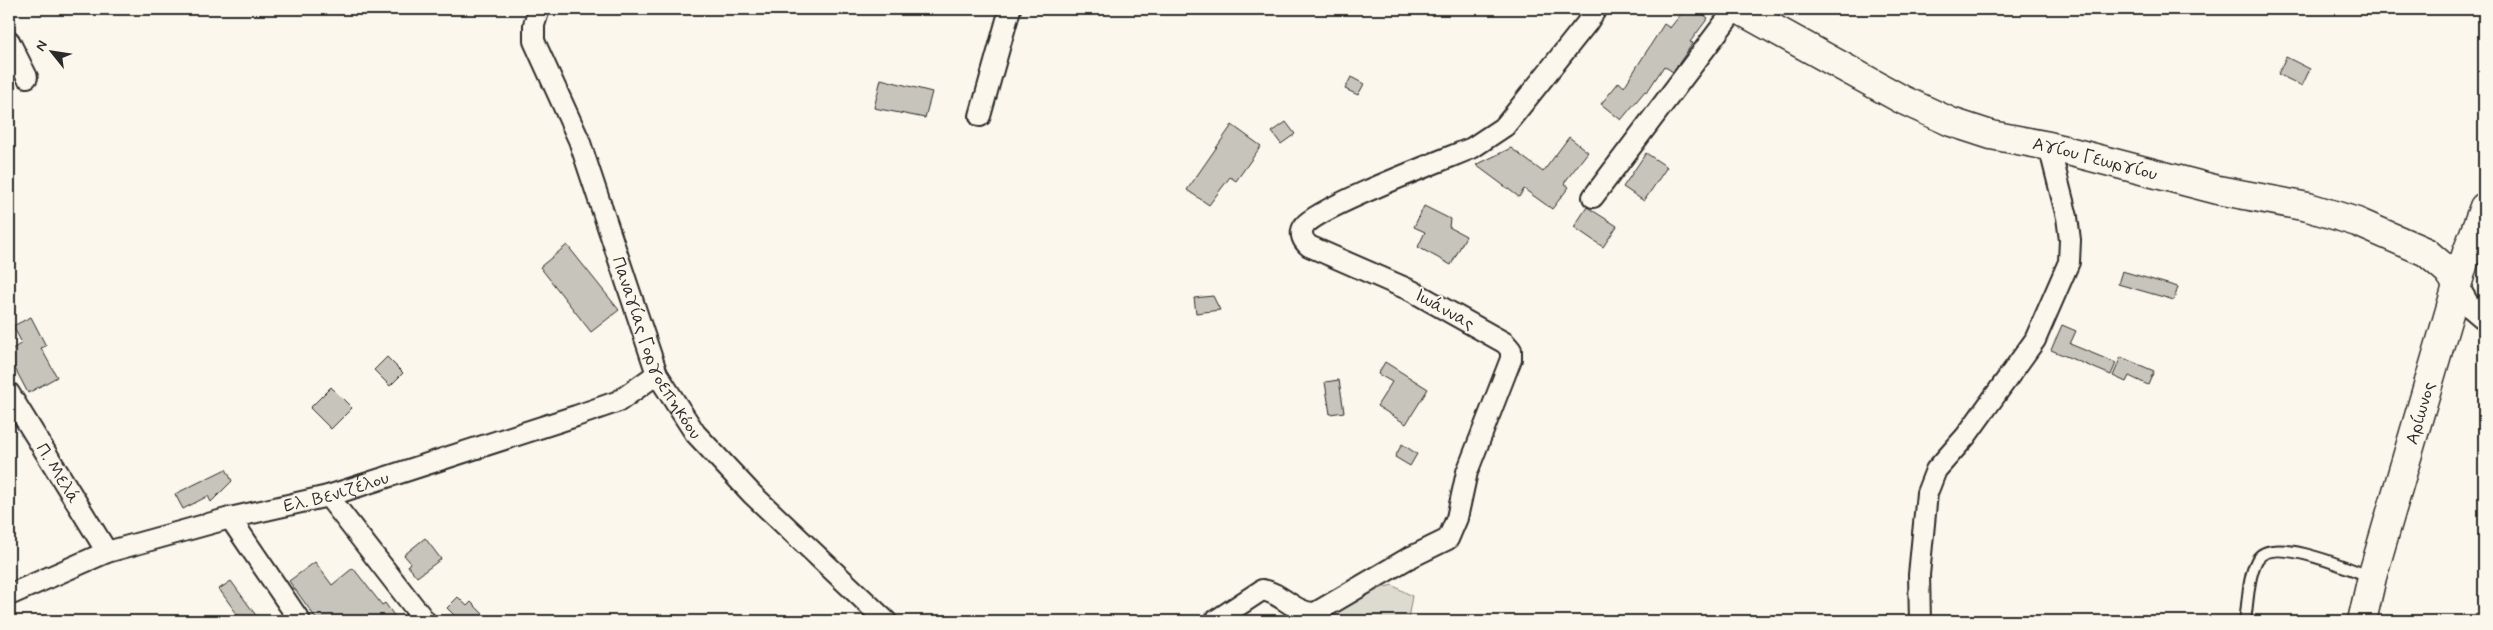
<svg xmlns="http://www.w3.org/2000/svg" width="2493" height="630" font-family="Mynerve,sans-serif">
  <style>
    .green { fill: #dddad0; stroke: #84827e }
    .building { fill: #c7c4bc; stroke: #2b2b2b }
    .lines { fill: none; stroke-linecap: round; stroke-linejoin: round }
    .lane-casing { stroke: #2b2b2b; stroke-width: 14 }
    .street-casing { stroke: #2b2b2b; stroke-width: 24 }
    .secondary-casing { stroke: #2b2b2b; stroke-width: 31 }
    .lane { stroke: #fbf7ec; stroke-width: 10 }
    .street { stroke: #fbf7ec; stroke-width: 20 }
    .secondary { stroke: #fbf7ec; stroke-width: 28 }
    .labels { text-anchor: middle; stroke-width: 4; stroke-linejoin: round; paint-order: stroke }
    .street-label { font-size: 18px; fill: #2b2b2b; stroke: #fbf7ec }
  </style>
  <rect width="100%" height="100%" fill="#fbf7ec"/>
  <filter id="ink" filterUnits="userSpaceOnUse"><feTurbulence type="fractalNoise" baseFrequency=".02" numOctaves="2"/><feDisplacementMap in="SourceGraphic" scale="10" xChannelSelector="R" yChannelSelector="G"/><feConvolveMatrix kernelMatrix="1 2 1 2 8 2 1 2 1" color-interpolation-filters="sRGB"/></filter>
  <g filter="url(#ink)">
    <path class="green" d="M1392 585 1412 596 1409 613 1410 621H1324L1362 594Z"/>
    <path class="building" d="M1685 9H1696L1708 18 1690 42 1693 43 1673 72 1664 66 1647 92 1645 91 1621 120 1601 104 1619 82 1624 87 1664 24 1670 28Z
      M2286 57 2310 69 2302 86 2278 74Z
      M1351 77 1364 84 1358 95 1345 89Z
      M881 79 932 92 925 118 874 108Z
      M1286 122 1295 134 1281 144 1272 132Z
      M1232 125 1261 146 1236 181 1230 177 1209 205 1187 190Z
      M1569 137 1588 152 1564 183 1569 187 1552 209 1524 189 1519 197 1476 165 1511 148 1543 172Z
      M1646 153 1667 167 1644 201 1623 187Z
      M1424 206 1450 219 1449 227 1466 236 1451 265 1418 247 1425 232 1414 227Z
      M1587 207 1617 226 1603 247 1574 227Z
      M567 245 619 310 591 332 540 267Z
      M2122 271 2178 287 2174 300 2118 284Z
      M1213 296 1220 310 1196 313 1194 298Z
      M31 317 46 346 41 348 57 377 28 393 9 357V351L22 343 13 326Z
      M2062 325 2076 331 2070 344 2116 363 2111 375 2051 350Z
      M387 357 403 373 390 386 374 370Z
      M2121 357 2154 371 2148 385 2129 376 2126 382 2113 376Z
      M1385 362 1428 389 1406 424 1377 406 1392 382 1378 374Z
      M1339 380 1344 412 1330 414 1325 382Z
      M331 387 352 408 331 429 310 408Z
      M1402 444 1417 454 1410 466 1395 457Z
      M226 469 232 481 211 502 208 496 183 509 175 494Z
      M425 538 441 559 417 577 408 566 410 562 404 555Z
      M315 562 332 585 353 568 382 605 385 603 398 621H318L289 581Z
      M231 581 260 621H242L219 589Z
      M458 597 467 606 471 602 490 621H451L456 617 447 608Z"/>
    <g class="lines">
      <g class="lane-casing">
        <path id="lane" d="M2245 621C2248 602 2248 577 2257 560 2271 534 2350 569 2371 577"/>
      </g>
      <g class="street-casing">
        <g id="street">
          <path id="s1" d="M539 9 534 25V41L579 140 657 374 695 433 752 494 886 621"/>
          <path d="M9 41 27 77"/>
          <path d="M980 116 1010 9"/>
          <path d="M1593 197 1735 9"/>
          <path d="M2457 284 2471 308 2484 319"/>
          <path id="s2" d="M9 393 107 552"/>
          <path d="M328 496 425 621"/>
          <path d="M230 518 300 621"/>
          <path id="s3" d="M9 595 107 552 230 518 328 496 576 416 619 401 657 374"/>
          <path d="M1215 621 1262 590C1281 592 1295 614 1315 613L1407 559 1448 539 1457 518 1467 472 1511 359V350L1505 343 1412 291 1309 246C1303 241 1299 234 1304 226 1318 207 1443 160 1472 148L1505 126 1587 23 1596 9"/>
          <path d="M1920 621 1919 575 1927 493 1936 470 1966 436 2035 340 2069 262 2070 240 2067 217 2049 146"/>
        </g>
      </g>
      <g class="secondary-casing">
        <g id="secondary">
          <path id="s4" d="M1738 9 1903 100 1951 122 1991 135 2049 146 2218 190 2308 207 2357 222 2426 252 2448 271 2457 284"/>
          <path id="s5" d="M2362 621 2372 577 2466 255 2484 207"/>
        </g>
      </g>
      <use href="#lane" class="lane"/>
      <use href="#street" class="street"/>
      <use href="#secondary" class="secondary"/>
    </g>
  </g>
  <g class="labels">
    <g class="street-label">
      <text dy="6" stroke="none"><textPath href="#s4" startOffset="390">Αγίου Γεωργίου</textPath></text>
      <text transform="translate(1445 309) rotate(29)" y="6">Ιωάννας</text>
      <text dy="6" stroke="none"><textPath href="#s1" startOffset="364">Παναγίας Γοργοεπηκόου</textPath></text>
      <text dy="6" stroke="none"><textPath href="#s5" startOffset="216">Αρίωνος</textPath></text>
      <text dy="6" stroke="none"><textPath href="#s2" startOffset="94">Π. Μελά</textPath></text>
      <text dy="6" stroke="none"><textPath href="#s3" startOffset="344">Ελ. Βενιζέλου</textPath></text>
    </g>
  </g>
  <rect width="2493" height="630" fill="none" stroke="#fbf7ec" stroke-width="30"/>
  <rect x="15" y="15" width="2463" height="600" fill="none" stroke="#2b2b2b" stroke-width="2" filter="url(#ink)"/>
  <g transform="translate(52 52) rotate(300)" stroke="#fbf7ec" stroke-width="4" paint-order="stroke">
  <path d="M0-4L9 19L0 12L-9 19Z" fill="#2b2b2b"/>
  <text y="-8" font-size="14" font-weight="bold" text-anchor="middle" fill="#2b2b2b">N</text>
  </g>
</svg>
